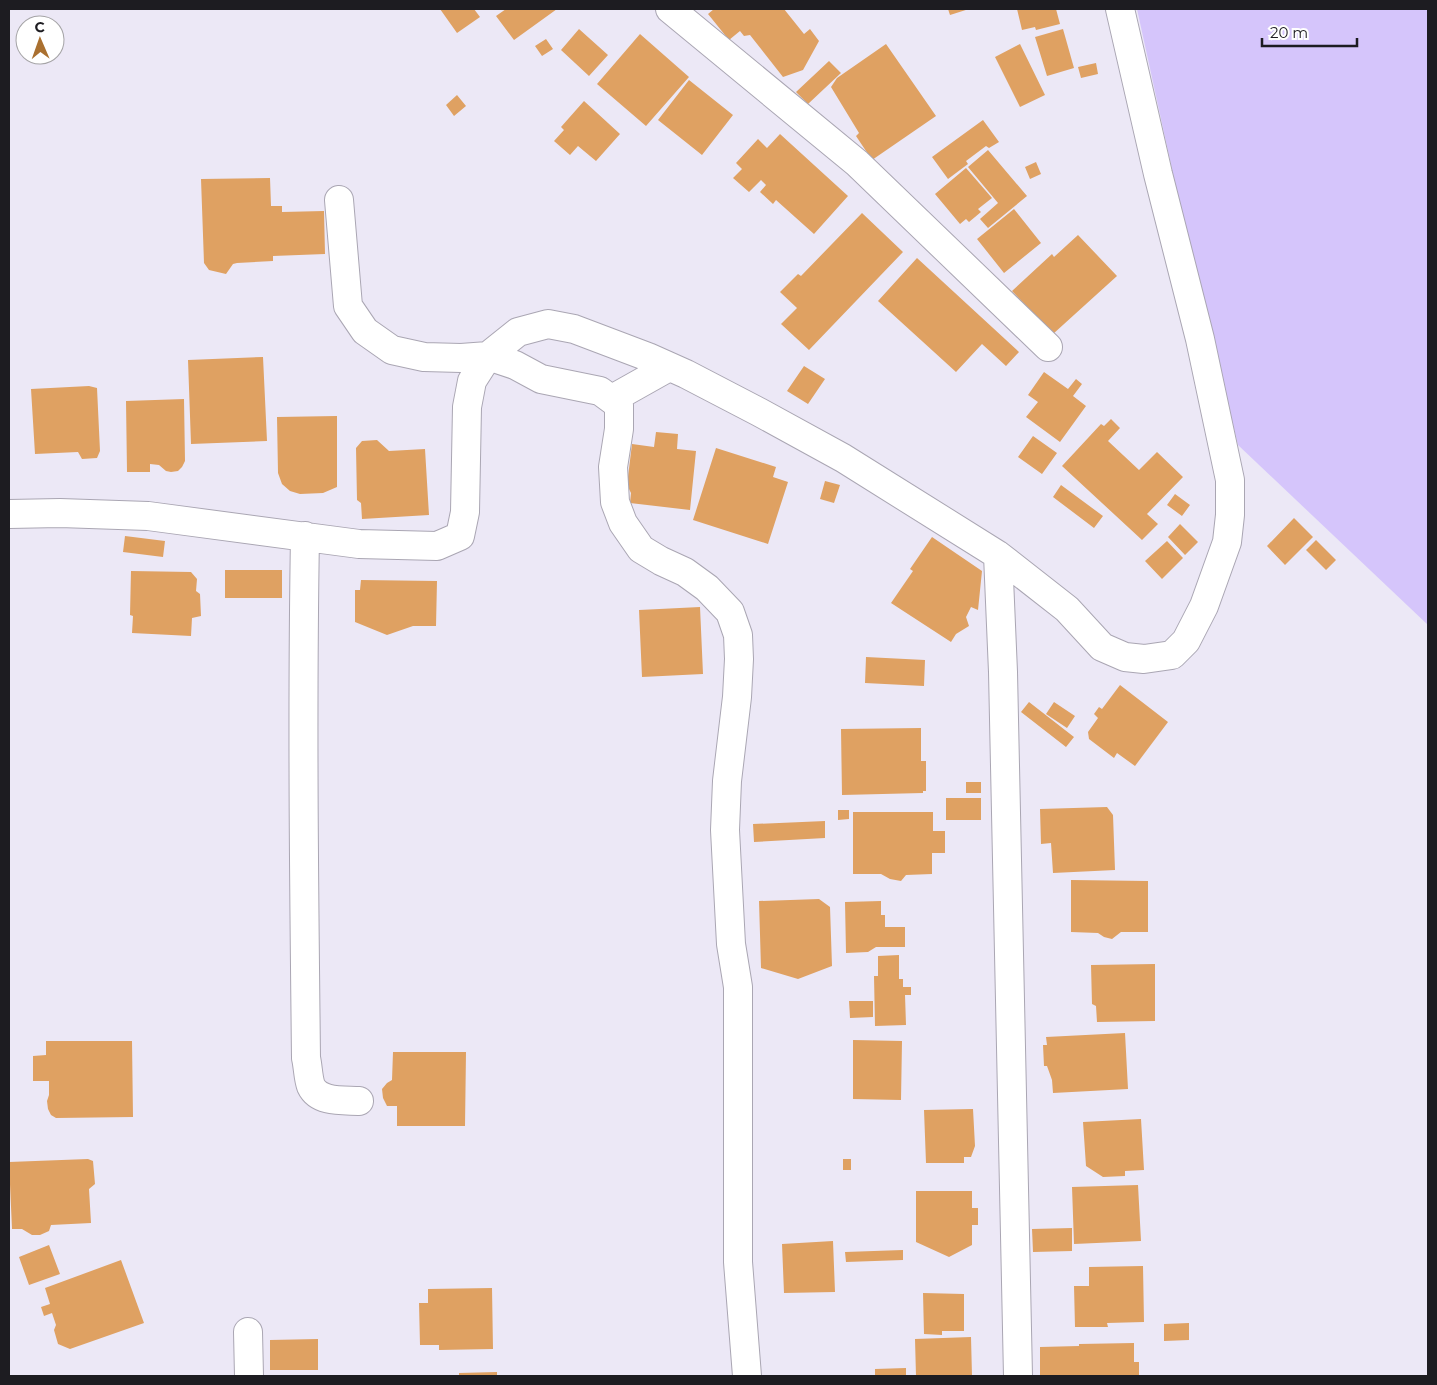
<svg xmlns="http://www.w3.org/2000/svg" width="1437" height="1385" font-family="Montserrat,sans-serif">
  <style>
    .green { fill: #d5c5fb }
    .building { fill: #dfa162 }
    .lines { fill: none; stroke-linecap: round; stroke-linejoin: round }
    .minor-casing { stroke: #aaa6b3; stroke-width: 30 }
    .minor { stroke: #fff; stroke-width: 28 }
  </style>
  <rect width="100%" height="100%" fill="#ece8f6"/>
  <path class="green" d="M1137 9H1428V625L1238 445 1187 238Z"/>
  <path class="building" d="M440 9H474L480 17 457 33Z
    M506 9H557L514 40 496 16Z
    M714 9H784L804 34 810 29 819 41 803 70 783 77 750 35 744 36 740 31 729 40 708 14Z
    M948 9H969L950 15Z
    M1017 9H1056L1060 24 1036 30 1035 27 1022 30Z
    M579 29 608 55 589 76 561 50Z
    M1063 29 1074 68 1047 76 1035 37Z
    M640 34 689 77 646 126 597 84Z
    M546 39 553 49 542 56 535 46Z
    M886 44 936 116 872 160 856 136 859 133 831 87 837 78Z
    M1020 44 1045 95 1020 107 995 57Z
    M829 61 841 73 808 104 796 92Z
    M1096 63 1098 74 1081 78 1078 67Z
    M689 80 733 115 702 155 658 120Z
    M457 95 466 106 454 116 446 105Z
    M584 101 620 134 596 161 578 146 570 155 554 141 564 130 561 127Z
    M983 120 999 142 989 148 986 146 966 161 968 164 948 179 932 157Z
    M780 134 848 196 814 234 776 200 773 204 760 192 766 185 761 180 749 192 733 178 742 169 736 163 758 139 767 148Z
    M988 150 1027 196 988 228 980 219 998 203 968 167Z
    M1036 162 1041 174 1030 179 1025 167Z
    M966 168 992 198 978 209 981 212 969 222 966 219 960 224 935 194Z
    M270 178 271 206H282V212L324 211 325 254 273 256V261L237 263 233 264 226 274 209 270 204 263 201 179Z
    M1014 209 1041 243 1004 273 977 239Z
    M862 213 903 252 809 350 781 324 797 308 780 292 798 274 801 276Z
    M1078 235 1117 276 1053 334 1012 291 1052 254 1054 257Z
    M917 258 1019 352 1006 366 982 344 956 372 878 301Z
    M263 357 267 441 191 444 188 360Z
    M804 366 825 379 808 404 787 391Z
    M1044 372 1068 389 1076 379 1082 384 1073 396 1086 406 1060 442 1026 417 1038 402 1028 395Z
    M89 386 97 388 100 451 97 458 82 459 78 452 35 454 31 389Z
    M184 399 185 461 182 467 178 471 171 472 166 471 159 465 150 464V472H127L126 401Z
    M337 416V487L323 493 300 494 290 491 282 484 278 473 277 417Z
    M1111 419 1120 428 1108 441 1139 470 1157 452 1183 477 1147 514 1158 524 1142 540 1062 466 1101 424 1104 426Z
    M656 432 678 434 677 449 696 451 690 510 630 503 631 493 627 485 632 444 654 447Z
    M1033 436 1057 453 1042 474 1018 457Z
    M377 440 389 451 425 449 429 515 362 519 361 503 357 500 356 448 362 441Z
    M716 448 776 467 773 477 788 482 768 544 693 520Z
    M825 481 840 485 834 503 820 499Z
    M1061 485 1103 516 1094 528 1053 497Z
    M1175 494 1190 505 1182 516 1167 505Z
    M1294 518 1313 537 1285 565 1267 546Z
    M1180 524 1198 542 1185 555 1168 537Z
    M125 536 165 541 163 557 123 552Z
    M932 537 982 571 978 610 971 607 966 617 969 626 956 634 951 642 891 603 913 571 910 569Z
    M1316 540 1336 560 1326 570 1306 550Z
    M1167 541 1183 558 1162 579 1145 561Z
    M225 570H282V598H225Z
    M131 571 191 572 197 579 196 591 200 594 201 616 192 618 191 636 132 633 133 616 130 615Z
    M361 580 437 581 436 626H413L387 635 355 622V590H360Z
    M700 607 703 674 642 677 639 610Z
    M866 657 925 660 924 686 865 683Z
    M1120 685 1168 722 1135 766 1117 753 1114 758 1089 739 1088 732 1098 718 1094 714 1099 707 1102 709Z
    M1029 702 1074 737 1066 747 1021 712Z
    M1054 702 1075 716 1067 728 1046 714Z
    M921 728V761H926V791H923V793L842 795 841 729Z
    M966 782H981V793H966Z
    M946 798H981V820H946Z
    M1107 807 1113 815 1115 870 1053 873 1051 843 1041 844 1040 809Z
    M838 810H849V819L838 820Z
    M853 812H933V831H945V853H932V874L906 875 901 881 890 879 881 874H853Z
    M825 821V838L754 842 753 824Z
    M1071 880 1148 881V932H1121L1112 939 1104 937 1098 933 1071 932Z
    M819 899 830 907 832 966 798 979 761 968 759 901Z
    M881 901V915H885V927H905V947H876L868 952 846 953 845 902Z
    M899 955V979H903V987H911V995H905L906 1025 875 1026 874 976H878V956Z
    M1155 964V1021L1097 1022 1096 1006 1092 1004 1091 965Z
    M849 1001H873V1017L850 1018Z
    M1125 1033 1128 1089 1053 1093 1052 1080 1047 1066H1044L1043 1045H1047L1046 1037Z
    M853 1040 902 1041 901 1100 853 1099Z
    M46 1041H132L133 1117 56 1118 51 1115 48 1109 47 1101 49 1095V1081H33V1056L46 1055Z
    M393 1052H466L465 1126H397V1106H387L383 1098 382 1089 387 1083 392 1080Z
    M973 1109 975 1146 971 1157H964V1163H926L924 1110Z
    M1141 1119 1144 1170 1125 1171V1176L1103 1177 1086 1166 1083 1122Z
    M88 1159 93 1161 95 1184 89 1189 91 1223 51 1225 49 1231 40 1235H32L22 1229H12L9 1162Z
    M843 1159H851V1170H843Z
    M1138 1185 1141 1241 1074 1244 1072 1187Z
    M916 1191H972V1208H978V1225H972V1245L949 1257 916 1242Z
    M1072 1228V1251L1033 1252 1032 1229Z
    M833 1241 835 1292 784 1293 782 1244Z
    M49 1245 60 1274 29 1285 19 1257Z
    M903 1250V1260L846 1262 845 1252Z
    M121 1260 144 1323 70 1349 58 1344 54 1330 56 1325 52 1313 44 1316 41 1307 50 1304 45 1288Z
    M1143 1266 1144 1322 1107 1323 1108 1327H1075L1074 1286H1089V1267Z
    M492 1288 493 1349 439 1350V1345H420L419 1303H428V1289Z
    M923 1293 964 1294V1331H942V1335L924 1334Z
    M1189 1323V1340L1164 1341V1324Z
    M971 1337 972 1376H916L915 1339Z
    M318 1339V1370H270V1340Z
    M1134 1343V1362H1139V1376H1040V1347L1079 1346V1344Z
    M906 1368V1376H875V1369Z
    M497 1372V1376H459V1373Z"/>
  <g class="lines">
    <g class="minor-casing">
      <path id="minor" d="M670 9 857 163 1048 347
        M339 200 348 306 365 331 392 350 424 357 461 358 488 356 515 365 541 379 600 391 619 405V429L613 467 615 502 623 523 641 549 661 561 685 572 707 588 730 612 738 635 739 659 737 697 727 781 725 830 731 944 738 987V1262L747 1376
        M612 399 669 367
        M9 514 60 513 148 516 359 544 437 546 460 536 465 512 467 407 472 381 488 356 518 332 548 324 574 329 648 357 686 374 759 412 843 458 998 555 1067 609 1102 647 1125 657 1144 659 1172 655 1186 641 1204 606 1227 542 1230 515V480L1200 339 1158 174 1120 9
        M305 536C302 710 304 884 306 1058 308 1066 308 1078 311 1086 319 1103 344 1100 359 1101
        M998 555 1003 672 1018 1376
        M248 1332 249 1376"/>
    </g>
    <use href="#minor" class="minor"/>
  </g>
  <rect width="1437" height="1385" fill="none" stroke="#1d1c21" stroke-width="20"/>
  <g transform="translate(40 40) rotate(358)"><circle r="24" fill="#ffffff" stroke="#a5a4a6"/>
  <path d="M0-4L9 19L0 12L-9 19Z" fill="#aa7030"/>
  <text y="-8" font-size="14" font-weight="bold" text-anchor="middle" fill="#1d1c21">С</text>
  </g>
  <path d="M1262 38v8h95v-8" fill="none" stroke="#1d1c21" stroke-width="2.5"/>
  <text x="1270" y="38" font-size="15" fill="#1d1c21" stroke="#ffffff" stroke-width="4" paint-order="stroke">20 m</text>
</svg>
